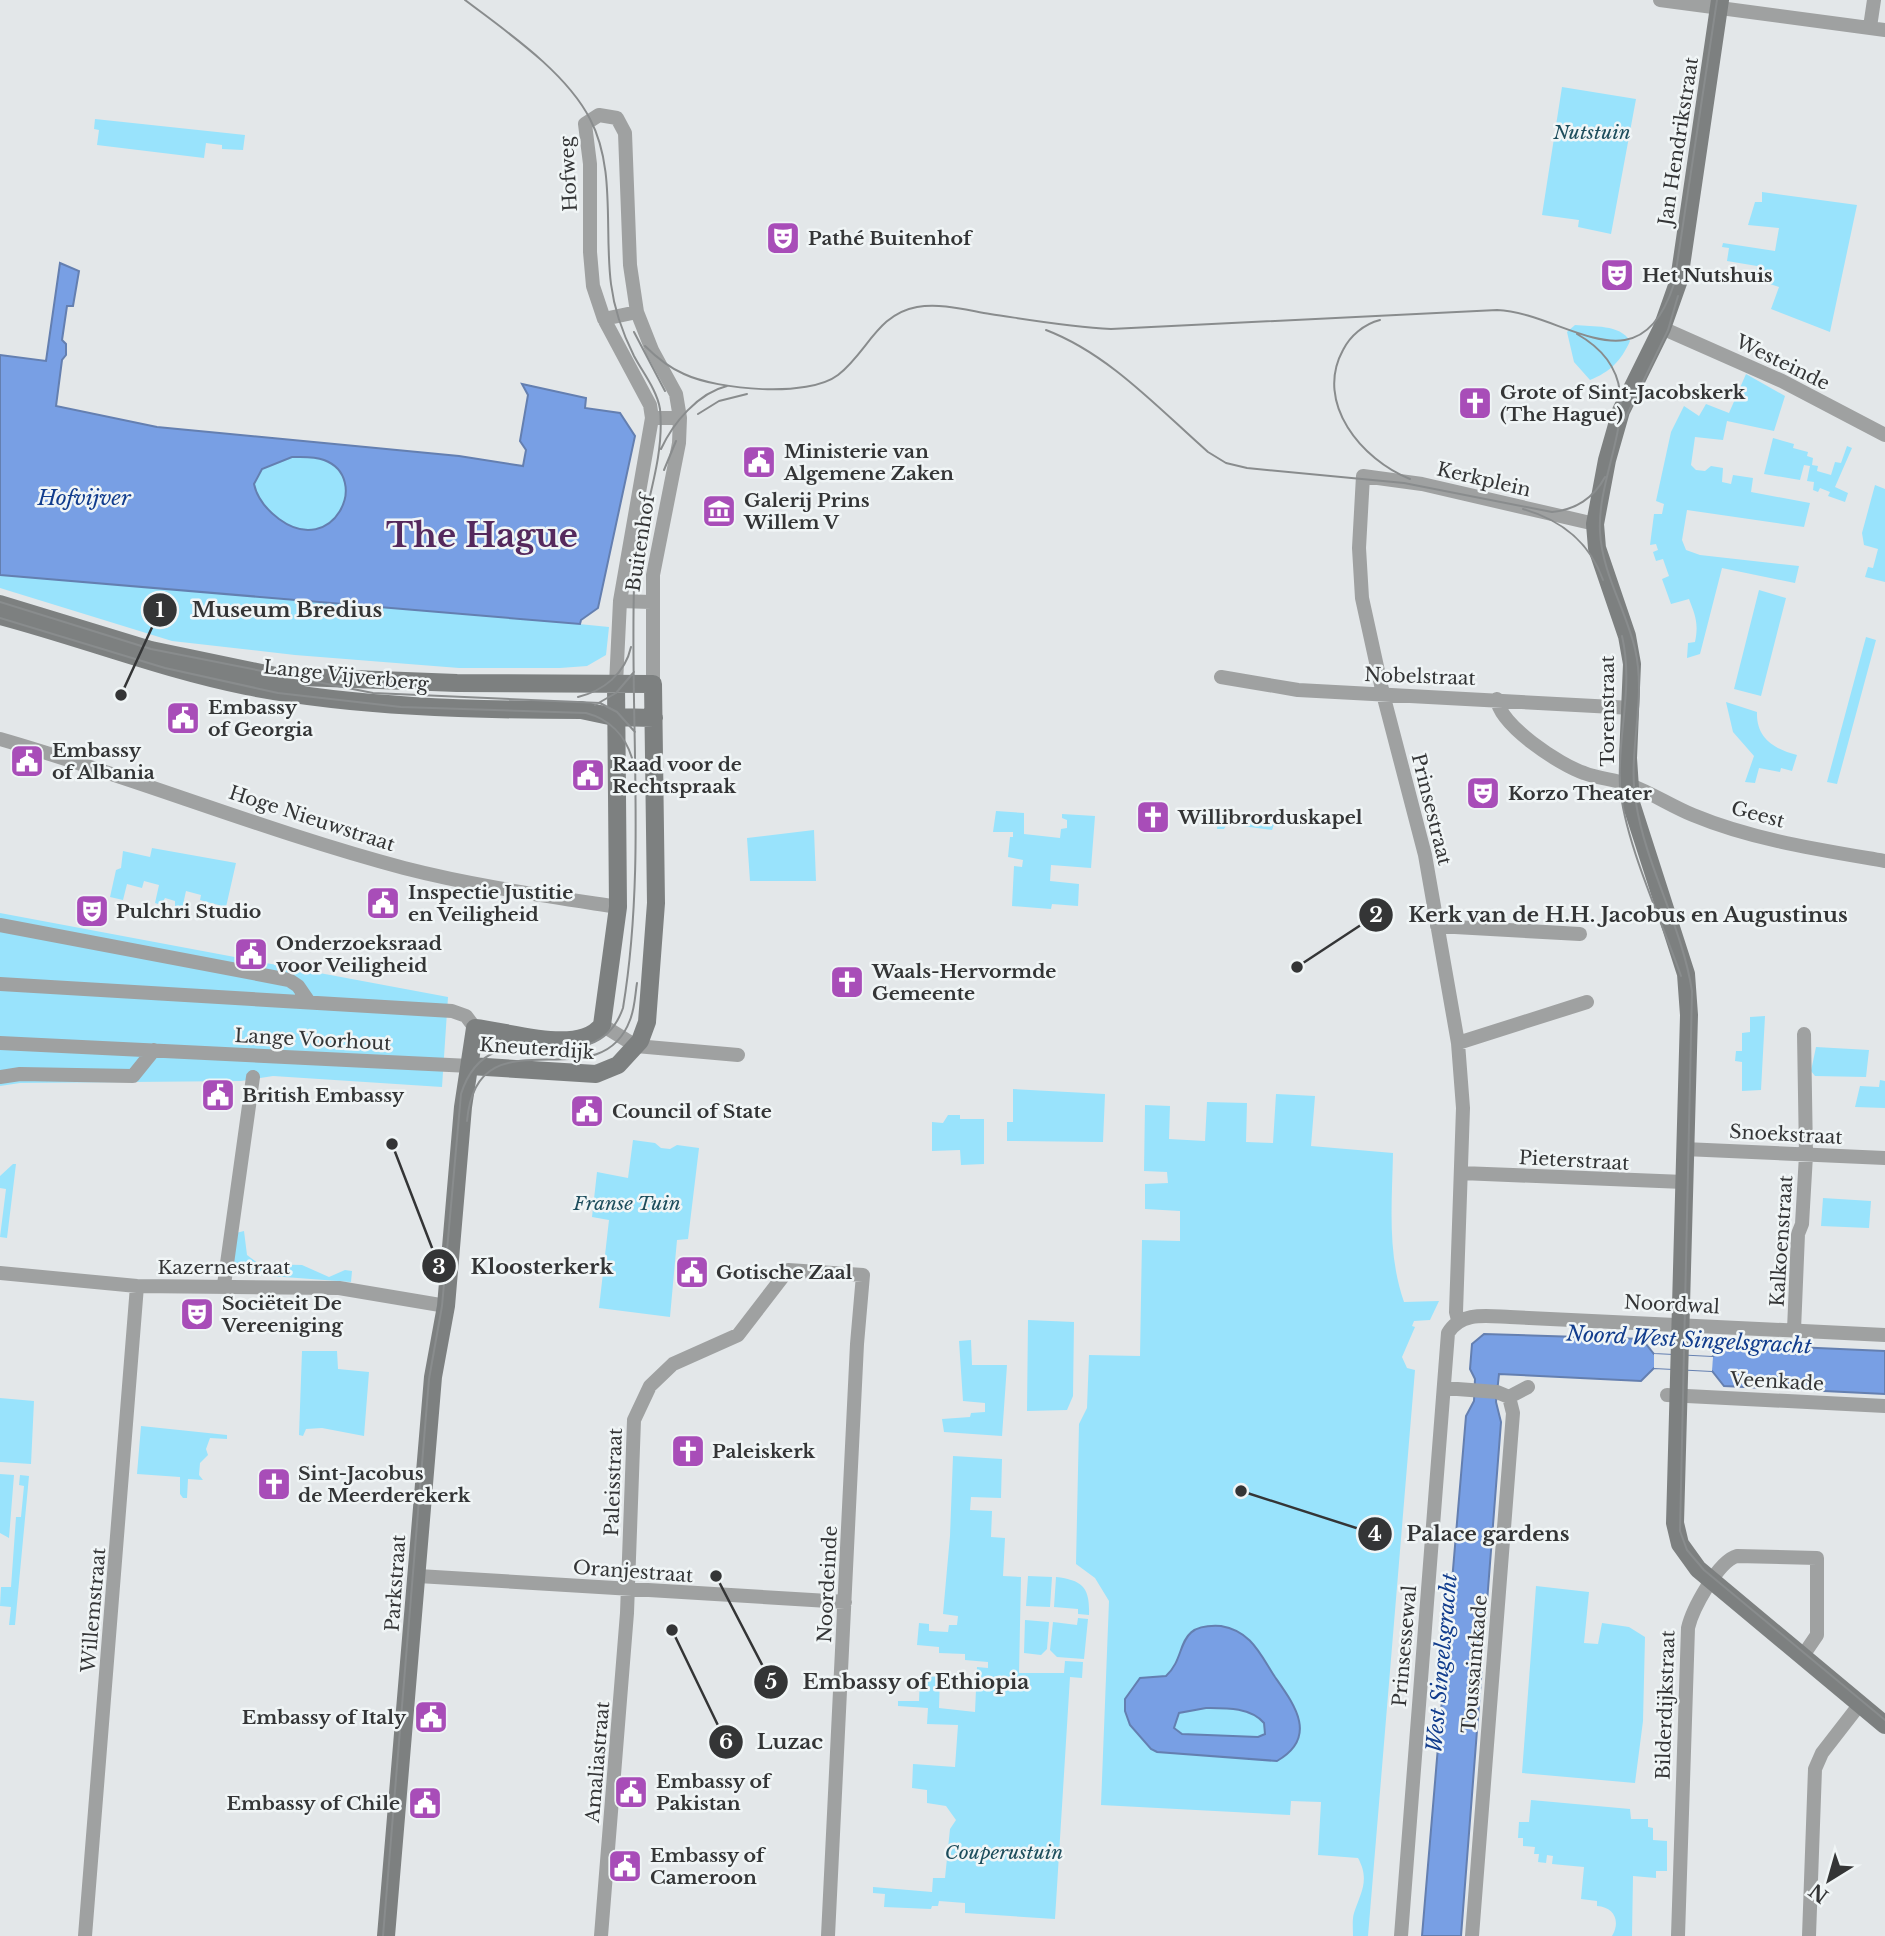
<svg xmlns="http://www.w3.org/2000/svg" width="1885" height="1936" font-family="'Libre Baskerville',serif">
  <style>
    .green { fill: #99e3fc }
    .water { fill: #789fe4; stroke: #647fb0; stroke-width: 2; fill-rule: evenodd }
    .pier { fill: #e3e7e9 }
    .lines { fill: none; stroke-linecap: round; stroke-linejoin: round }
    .street { stroke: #9fa1a1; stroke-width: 14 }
    .secondary { stroke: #7d8080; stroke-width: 18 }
    .tram { stroke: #898c8d; stroke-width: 2 }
    .labels { text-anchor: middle; stroke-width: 5; stroke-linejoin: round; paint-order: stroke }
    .park-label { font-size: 19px; font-style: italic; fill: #1d4d5c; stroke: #f0f5f6 }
    .street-label { font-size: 19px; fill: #343536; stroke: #f0f5f6 }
    .poi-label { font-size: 19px; font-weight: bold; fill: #343536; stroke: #f0f5f6; text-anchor: start }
    .water-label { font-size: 21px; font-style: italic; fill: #123d8d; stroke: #f0f5f6 }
    .town-label { font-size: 33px; font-weight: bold; fill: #55295d; stroke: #f0f5f6 }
    .leader { fill: none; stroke: #343536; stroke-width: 2.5 }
    .callout-dot { fill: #343536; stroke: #f0f5f6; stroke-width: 2.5 }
    .mark-label { font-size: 21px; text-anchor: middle; font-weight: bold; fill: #fff }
    .callout-label { font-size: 21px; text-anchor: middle; font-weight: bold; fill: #343536; stroke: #f0f5f6; stroke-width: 5; stroke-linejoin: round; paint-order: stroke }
  </style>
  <rect width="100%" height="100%" fill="#e3e7e9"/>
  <path class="green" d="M1562 87 1636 99 1611 234 1578 227 1579 220 1542 215Z
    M95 119 245 135 243 150 222 149V145L206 143 204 158 97 145 99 130 94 129Z
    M1762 192 1857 205 1830 332 1771 309 1779 287 1755 279 1757 266 1727 261 1729 248 1722 247 1723 243 1775 251 1779 228 1748 225 1755 202H1762Z
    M1575 325C1593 327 1620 324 1630 341 1621 361 1610 372 1590 380L1574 362 1567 332Z
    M1746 374 1785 396 1774 431 1727 421 1723 440 1695 437 1691 465 1696 470 1705 471 1711 466 1723 468 1722 482 1731 484 1733 475 1753 478 1751 492 1810 503 1804 527 1687 510 1682 540 1686 550 1700 555 1799 566 1795 583 1722 568 1700 654 1687 658 1688 643 1695 642C1699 623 1695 615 1689 599L1671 604 1662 579 1669 576 1663 559 1656 561 1653 552 1658 550 1656 544 1650 545 1654 514H1662L1664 504 1656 501 1671 432 1684 406 1699 416 1706 404 1729 413Z
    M1773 438 1794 444 1793 448 1808 452 1807 456 1813 458 1812 465 1818 466 1817 471 1831 475 1835 462 1841 463 1847 446 1852 448 1835 487 1848 493 1845 502 1828 496 1830 492 1820 488 1818 492 1813 490 1814 482 1807 481 1810 466 1804 465 1800 480 1764 474Z
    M291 457C302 457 314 456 324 460 372 477 333 559 279 519 267 510 257 499 254 484L262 469Z
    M1875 485 1885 489V582L1865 577 1868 567 1873 568 1878 549 1864 545 1862 533Z
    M0 567 609 627 606 655 587 666 560 668H459L295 655 172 641 0 588Z
    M1759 590 1786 598 1761 696 1734 689Z
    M1866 637 1876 640 1837 784 1827 782Z
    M1726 702 1757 712C1756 738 1774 749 1797 755L1792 771 1781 768 1780 772 1759 768 1755 783 1745 782 1754 756 1733 732Z
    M996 811 1024 813V834L1060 838 1061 829 1067 828V820L1062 818V814L1095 816 1091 868 1051 865 1050 881 1079 884 1078 906 1052 904 1051 909 1012 906 1014 866 1022 867 1023 860 1008 857 1010 837H1013V832H993Z
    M1227 814 1276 819 1272 830 1227 824 1224 829H1217L1218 819H1223Z
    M814 830 816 881H750L747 838Z
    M152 848 236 863 226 907 200 900 201 895 186 891 182 909 175 908V901L165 898 161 905 155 903 159 885 144 881 142 888 127 884 123 900 110 897 116 870 121 868 123 851 150 857Z
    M0 913 448 997 442 1087 273 1076 241 1081 20 1083 0 1086Z
    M1765 1016 1761 1090 1742 1091V1062L1735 1061 1736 1051H1742V1033L1750 1032V1017Z
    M1816 1047 1869 1050 1866 1077 1815 1076 1811 1071Z
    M1880 1080 1885 1081V1108L1855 1107 1860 1086 1879 1087Z
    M1013 1089 1105 1094 1103 1142 1007 1141V1122H1013Z
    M1276 1094 1315 1096 1311 1146 1393 1153C1392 1204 1387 1253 1404 1302L1439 1301 1430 1320 1414 1321 1412 1326 1415 1327 1402 1357 1407 1368 1415 1370 1368 1936H1353C1353 1929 1352 1919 1354 1913 1361 1892 1370 1880 1358 1858L1318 1855 1321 1802 1291 1801 1290 1815 1101 1805 1109 1601 1095 1578 1076 1564 1079 1424 1087 1408 1089 1355 1140 1356 1142 1240 1180 1241V1211L1145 1209V1184L1168 1183 1167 1172 1144 1171 1145 1105 1170 1106 1169 1139 1205 1141 1207 1102 1247 1103 1246 1142 1273 1143Z
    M948 1115H960V1119H984V1164L961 1165 960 1150 932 1151V1122L943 1123Z
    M633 1140 655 1143 661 1148 670 1149 677 1145 699 1148 688 1239 677 1240 670 1317 599 1308 609 1220 592 1217 597 1172 628 1178Z
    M13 1164H16L7 1238 0 1237 6 1189 0 1188V1176Z
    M1823 1198 1871 1201 1869 1228 1821 1226Z
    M244 1231 247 1255 259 1264 302 1265 329 1277 345 1270 352 1271 351 1282 232 1273 236 1233Z
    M1028 1320 1074 1322 1073 1396 1067 1410 1027 1411Z
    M971 1340 972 1365H1007L1002 1436 944 1432 942 1419 970 1417 971 1413 985 1412V1403L963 1401 959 1341Z
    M302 1351H337L338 1369 369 1372 364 1436 322 1428 306 1429 303 1436 299 1435Z
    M0 1398 34 1401 31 1464 0 1462Z
    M141 1426 227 1435V1439L210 1438 206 1449 208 1455 200 1463 199 1475 203 1480 188 1479 187 1498H183L180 1494V1477L137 1474Z
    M953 1456 1002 1459 1001 1498 971 1497 970 1510 992 1511 991 1537 1005 1538 1003 1576 1021 1577 1019 1673H1064L1065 1661 1083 1662 1082 1678 1070 1677 1055 1919 965 1913V1903L939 1901 938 1906H932L931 1909 884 1907 885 1894 873 1893V1887L932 1892 933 1878H945L950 1829 956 1820 946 1806 927 1803V1790L912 1788 913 1764 955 1767 958 1725 927 1724 928 1708 898 1706V1701H919L920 1676 940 1677 939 1708 975 1712 977 1667 988 1668V1662L965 1660V1654L939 1653V1647L917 1645 919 1623 929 1624V1631L948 1632 949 1625H957L958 1616 943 1614 950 1536Z
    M0 1474 14 1475 9 1538 0 1533Z
    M20 1475 29 1476 15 1625H9L11 1607 0 1606 1 1587H11L16 1517H21L24 1486 19 1485Z
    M1028 1576 1052 1577 1050 1607 1026 1606Z
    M1056 1577C1083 1580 1090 1588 1089 1615L1078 1614V1609L1054 1607Z
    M1536 1586 1589 1592 1584 1643 1598 1644 1602 1623 1629 1627 1645 1637 1643 1721 1635 1783 1522 1773Z
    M1078 1618 1088 1619 1084 1659 1057 1657 1050 1650 1053 1622 1077 1625Z
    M1025 1620 1049 1622 1047 1649 1041 1655 1024 1653Z
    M1531 1800 1630 1809 1631 1819H1648V1827L1653 1828V1840L1667 1841V1871H1656V1878L1633 1876 1632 1936H1612C1621 1921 1614 1907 1597 1906V1901L1581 1899 1584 1867 1552 1864 1553 1856 1547 1855 1546 1863 1538 1862 1539 1854H1534L1535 1847 1523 1846V1838H1518L1519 1822H1529Z"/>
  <path class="water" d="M60 263 79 271 73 306H67L62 340 66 344V355L62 360 56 406 157 427 459 456 523 466 526 450 520 441 528 395 522 384 586 398 585 408 620 413 635 436 598 608 581 620 580 624 0 575V355L46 361ZM292 457C302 457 314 456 324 460 372 478 333 559 279 519 267 510 257 498 254 484L262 469Z
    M1484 1334 1642 1339 1654 1354 1712 1357 1726 1344 1885 1351V1394L1724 1386 1712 1371 1654 1368 1641 1381 1499 1374 1496 1402 1501 1422 1461 1936H1422L1466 1416 1474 1401 1475 1379 1470 1369 1472 1344Z
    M1221 1626C1251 1631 1260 1654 1275 1677 1294 1704 1319 1737 1277 1761L1157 1752 1151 1749 1130 1725 1125 1711V1699L1140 1678 1166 1676C1189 1655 1173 1623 1221 1626ZM1206 1708C1225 1708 1250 1707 1264 1723L1265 1734 1258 1737 1182 1734 1174 1728 1179 1713Z"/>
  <path class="pier" d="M1654 1354 1713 1357 1712 1371 1654 1368Z"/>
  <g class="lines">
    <path class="street" d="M1660 0 1885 30
      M1870 27 1874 0
      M604 319 637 312
      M1662 328 1782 381 1885 435
      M652 418H680
      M620 601 651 602
      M1221 677 1298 690 1632 708
      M616 684 620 601 652 418 650 405 604 319 593 286 590 252V164L585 124 599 115 617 118 625 133 630 265 637 312 652 350 676 394 680 418 679 443 653 575V684
      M1497 699C1499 725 1560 765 1584 773 1599 779 1615 779 1630 785 1652 793 1671 806 1693 815 1753 840 1821 850 1885 861
      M0 739C136 778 268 832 404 868 474 886 546 896 618 907
      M0 925 289 980 298 986 309 1002
      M1437 926 1580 934
      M0 984 452 1011 466 1016 475 1028
      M602 1025 636 1046 738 1055
      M0 1043 470 1066
      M1458 1043 1587 1002
      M0 1077 20 1074 133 1076 154 1050
      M1684 1149 1885 1158
      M1461 1173 1684 1182
      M0 1273 137 1286 339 1288 446 1306
      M224 1285 253 1077
      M1458 1320 1456 1312 1463 1108 1458 1043 1425 855 1383 694 1362 598 1359 548 1363 476 1422 484 1595 524
      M1794 1330 1798 1234 1802 1224 1806 1155 1804 1034
      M1444 1388 1497 1392 1509 1397
      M1667 1395 1885 1406
      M1509 1397 1528 1387
      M418 1576 845 1602
      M85 1936 137 1286
      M601 1936 627 1613 634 1420 650 1386 673 1364 738 1335 788 1270 863 1275 857 1344 828 1936
      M1401 1936 1448 1333C1461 1311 1487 1316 1510 1317L1885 1335
      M1472 1936 1513 1413 1509 1397
      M1678 1936 1688 1628C1692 1610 1718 1561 1737 1556L1817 1558V1635L1802 1657
      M1809 1936 1815 1769 1822 1753 1860 1704"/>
    <path class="secondary" d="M1720 0 1679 280 1662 328 1621 411 1607 460 1595 524 1597 548 1627 636 1632 664 1628 758 1631 803 1686 974 1689 1015 1675 1523 1680 1544 1698 1569 1885 1725
      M0 604 151 650 276 676 457 683 653 684 656 903 647 1022 640 1041 618 1065 596 1074 470 1066
      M0 616C83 638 162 669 246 686 355 707 470 710 581 710L614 717 654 718
      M386 1936 433 1377 446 1306 463 1107 475 1028C509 1031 579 1056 602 1025L618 907 616 684"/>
    <path class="tram" d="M1380 320C1364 324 1350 336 1343 350 1314 403 1362 460 1410 479
      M1046 330C1109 354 1158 408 1208 452L1226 463 1247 468 1404 483 1552 512C1575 510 1594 498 1605 477
      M634 332 665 391
      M1577 334C1662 382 1596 461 1600 532 1602 573 1626 610 1635 649 1647 700 1627 752 1636 803 1646 867 1682 926 1692 991L1680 1531 1687 1550 1704 1570 1885 1720
      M645 346C656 357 670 368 684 374 718 390 808 398 838 375 867 353 877 314 917 307 941 303 966 310 990 314 1031 320 1070 327 1111 329L1497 310C1565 313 1639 392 1674 284L1717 0
      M698 414 719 401 747 394
      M1624 421 1668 330 1678 296
      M661 449C673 423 698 393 727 386
      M664 470 676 441
      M1523 509C1561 520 1589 541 1603 580
      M0 602 151 649 373 693 600 703 617 712 635 732
      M0 618 165 668 278 693 401 707 586 713C609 719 625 735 632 758
      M1622 636C1634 687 1617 736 1620 786 1624 840 1662 922 1681 976
      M578 697C603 691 625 674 631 647
      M595 705 616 693 634 672
      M467 1121C477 1008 599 1104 630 1020 635 1008 635 995 637 983
      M383 1936 429 1379 442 1306 461 1094C491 999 593 1093 623 1008 646 869 630 726 634 586 635 527 666 468 660 409 657 390 643 373 634 356 623 334 614 308 611 284 604 230 616 168 590 119 566 72 507 32 465 0"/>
  </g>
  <defs>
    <g id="theatre-square" transform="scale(1.75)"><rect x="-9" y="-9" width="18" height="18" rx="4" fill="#a84db8" stroke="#f0f5f6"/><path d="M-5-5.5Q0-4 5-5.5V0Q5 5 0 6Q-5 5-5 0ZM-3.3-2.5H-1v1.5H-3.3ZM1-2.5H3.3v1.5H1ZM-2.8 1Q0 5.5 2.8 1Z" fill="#fff"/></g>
    <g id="church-square" transform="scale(1.75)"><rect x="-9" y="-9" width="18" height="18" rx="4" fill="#a84db8" stroke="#f0f5f6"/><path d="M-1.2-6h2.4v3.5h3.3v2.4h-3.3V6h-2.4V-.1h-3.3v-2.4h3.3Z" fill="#fff"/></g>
    <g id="civic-square" transform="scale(1.75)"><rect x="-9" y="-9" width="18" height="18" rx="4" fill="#a84db8" stroke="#f0f5f6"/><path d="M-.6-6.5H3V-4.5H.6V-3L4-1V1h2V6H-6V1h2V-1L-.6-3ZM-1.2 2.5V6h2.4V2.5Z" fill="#fff"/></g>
    <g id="museum-square" transform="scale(1.75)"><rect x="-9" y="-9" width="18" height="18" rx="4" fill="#a84db8" stroke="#f0f5f6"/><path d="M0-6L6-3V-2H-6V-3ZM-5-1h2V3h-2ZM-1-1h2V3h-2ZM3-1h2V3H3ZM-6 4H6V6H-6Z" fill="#fff"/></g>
  </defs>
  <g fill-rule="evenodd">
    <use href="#theatre-square" x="783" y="238"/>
    <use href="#theatre-square" x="1617" y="275"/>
    <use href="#church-square" x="1475" y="403"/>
    <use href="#civic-square" x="759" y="462"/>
    <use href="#museum-square" x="719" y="511"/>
    <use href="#civic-square" x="183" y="718"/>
    <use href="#civic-square" x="27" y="761"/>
    <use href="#civic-square" x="588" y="775"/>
    <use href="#theatre-square" x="1483" y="793"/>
    <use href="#church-square" x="1153" y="817"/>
    <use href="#civic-square" x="383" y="903"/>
    <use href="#theatre-square" x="92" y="911"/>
    <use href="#civic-square" x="251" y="954"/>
    <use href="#church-square" x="847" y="982"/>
    <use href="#civic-square" x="218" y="1095"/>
    <use href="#civic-square" x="587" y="1111"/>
    <use href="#civic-square" x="692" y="1272"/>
    <use href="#theatre-square" x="197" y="1314"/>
    <use href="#church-square" x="688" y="1451"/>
    <use href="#church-square" x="274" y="1484"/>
    <use href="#civic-square" x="431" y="1717"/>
    <use href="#civic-square" x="631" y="1792"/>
    <use href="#civic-square" x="425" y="1803"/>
    <use href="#civic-square" x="625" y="1866"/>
  </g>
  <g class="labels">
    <g class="park-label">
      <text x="1592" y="139">Nutstuin</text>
      <text x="627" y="1210">Franse Tuin</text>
      <text x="1004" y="1859">Couperustuin</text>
    </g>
    <g class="street-label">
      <text transform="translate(1678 141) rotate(-81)" y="7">Jan Hendrikstraat</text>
      <text transform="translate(568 174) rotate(-93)" y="7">Hofweg</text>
      <text transform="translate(1783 362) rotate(26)" y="7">Westeinde</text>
      <text transform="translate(1484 479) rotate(13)" y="7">Kerkplein</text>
      <text transform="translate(640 543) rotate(-81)" y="7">Buitenhof</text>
      <text transform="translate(346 675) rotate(6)" y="7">Lange Vijverberg</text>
      <text transform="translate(1420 676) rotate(2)" y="7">Nobelstraat</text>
      <text transform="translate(1607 711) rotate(-90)" y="7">Torenstraat</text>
      <text transform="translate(1432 809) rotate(76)" y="7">Prinsestraat</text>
      <text transform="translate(1758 814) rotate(15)" y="7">Geest</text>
      <text transform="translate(312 818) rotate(18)" y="7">Hoge Nieuwstraat</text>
      <text transform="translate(313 1039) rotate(3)" y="7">Lange Voorhout</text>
      <text transform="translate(537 1048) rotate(4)" y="7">Kneuterdijk</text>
      <text transform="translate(1786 1134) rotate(3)" y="7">Snoekstraat</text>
      <text transform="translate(1574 1160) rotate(3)" y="7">Pieterstraat</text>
      <text transform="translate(1781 1241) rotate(-86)" y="7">Kalkoenstraat</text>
      <text x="224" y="1274">Kazernestraat</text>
      <text transform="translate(1672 1304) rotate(3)" y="7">Noordwal</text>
      <text transform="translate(1777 1381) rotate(3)" y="7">Veenkade</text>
      <text transform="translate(613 1482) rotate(-88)" y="7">Paleisstraat</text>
      <text transform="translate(633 1571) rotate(4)" y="7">Oranjestraat</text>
      <text transform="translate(395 1583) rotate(-86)" y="7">Parkstraat</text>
      <text transform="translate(827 1584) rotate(-87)" y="7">Noordeinde</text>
      <text transform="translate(93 1610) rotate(-85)" y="7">Willemstraat</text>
      <text transform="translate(1404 1646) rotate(-85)" y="7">Prinsessewal</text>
      <text transform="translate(1474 1664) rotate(-85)" y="7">Toussaintkade</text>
      <text transform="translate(1665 1705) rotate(-88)" y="7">Bilderdijkstraat</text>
      <text transform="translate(597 1762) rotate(-85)" y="7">Amaliastraat</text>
    </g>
    <g class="poi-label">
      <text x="808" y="245">Pathé Buitenhof</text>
      <text x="1642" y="282">Het Nutshuis</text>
      <text x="1500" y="399">Grote of Sint-Jacobskerk<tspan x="1500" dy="22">(The Hague)</tspan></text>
      <text x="784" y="458">Ministerie van<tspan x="784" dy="22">Algemene Zaken</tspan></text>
      <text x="744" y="507">Galerij Prins<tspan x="744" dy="22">Willem V</tspan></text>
      <text x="208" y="714">Embassy<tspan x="208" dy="22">of Georgia</tspan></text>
      <text x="52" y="757">Embassy<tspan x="52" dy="22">of Albania</tspan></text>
      <text x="612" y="771">Raad voor de<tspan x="612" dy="22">Rechtspraak</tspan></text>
      <text x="1508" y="800">Korzo Theater</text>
      <text x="1178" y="824">Willibrorduskapel</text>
      <text x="408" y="899">Inspectie Justitie<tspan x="408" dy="22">en Veiligheid</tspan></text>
      <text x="116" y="918">Pulchri Studio</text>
      <text x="276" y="950">Onderzoeksraad<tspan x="276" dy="22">voor Veiligheid</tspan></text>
      <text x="872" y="978">Waals-Hervormde<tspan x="872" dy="22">Gemeente</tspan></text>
      <text x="242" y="1102">British Embassy</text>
      <text x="612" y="1118">Council of State</text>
      <text x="716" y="1279">Gotische Zaal</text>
      <text x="222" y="1310">Sociëteit De<tspan x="222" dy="22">Vereeniging</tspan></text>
      <text x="712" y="1458">Paleiskerk</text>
      <text x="298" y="1480">Sint-Jacobus<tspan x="298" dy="22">de Meerderekerk</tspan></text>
      <text x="406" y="1724" text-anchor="end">Embassy of Italy</text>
      <text x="656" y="1788">Embassy of<tspan x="656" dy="22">Pakistan</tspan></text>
      <text x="400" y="1810" text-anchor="end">Embassy of Chile</text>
      <text x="650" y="1862">Embassy of<tspan x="650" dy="22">Cameroon</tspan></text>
    </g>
    <g class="water-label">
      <text x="84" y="505">Hofvijver</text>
      <text transform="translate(1689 1340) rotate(3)" y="7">Noord West Singelsgracht</text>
      <text transform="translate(1442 1663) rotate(-85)" y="7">West Singelsgracht</text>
    </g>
    <g class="town-label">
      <text x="482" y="547">The Hague</text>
    </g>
  </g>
  <path class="leader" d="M121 695L160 610M1297 967L1376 915M392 1144L439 1266M1241 1491L1375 1534M716 1576L771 1682M672 1630L726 1742"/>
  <g class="callout-dot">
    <circle cx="121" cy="695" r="7"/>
    <circle cx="1297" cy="967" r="7"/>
    <circle cx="392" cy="1144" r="7"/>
    <circle cx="1241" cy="1491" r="7"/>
    <circle cx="716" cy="1576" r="7"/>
    <circle cx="672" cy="1630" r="7"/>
    <circle cx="160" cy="610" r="18"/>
    <circle cx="1376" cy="915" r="18"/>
    <circle cx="439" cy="1266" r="18"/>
    <circle cx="1375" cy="1534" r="18"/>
    <circle cx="771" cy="1682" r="18"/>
    <circle cx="726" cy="1742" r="18"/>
  </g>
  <g class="mark-label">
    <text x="160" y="617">1</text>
    <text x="1376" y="922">2</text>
    <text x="439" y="1274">3</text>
    <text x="1375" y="1541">4</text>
    <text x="771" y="1689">5</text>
    <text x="726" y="1749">6</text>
  </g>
  <g class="callout-label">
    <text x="287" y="617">Museum Bredius</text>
    <text x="1628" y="922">Kerk van de H.H. Jacobus en Augustinus</text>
    <text x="542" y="1274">Kloosterkerk</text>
    <text x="1488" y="1541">Palace gardens</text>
    <text x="916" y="1689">Embassy of Ethiopia</text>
    <text x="790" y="1749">Luzac</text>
  </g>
  <g transform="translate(1829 1880) rotate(217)" stroke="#f0f5f6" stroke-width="5" paint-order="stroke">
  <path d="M0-5L12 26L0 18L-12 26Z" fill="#343536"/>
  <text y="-10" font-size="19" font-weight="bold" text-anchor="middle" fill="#343536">N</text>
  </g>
</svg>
